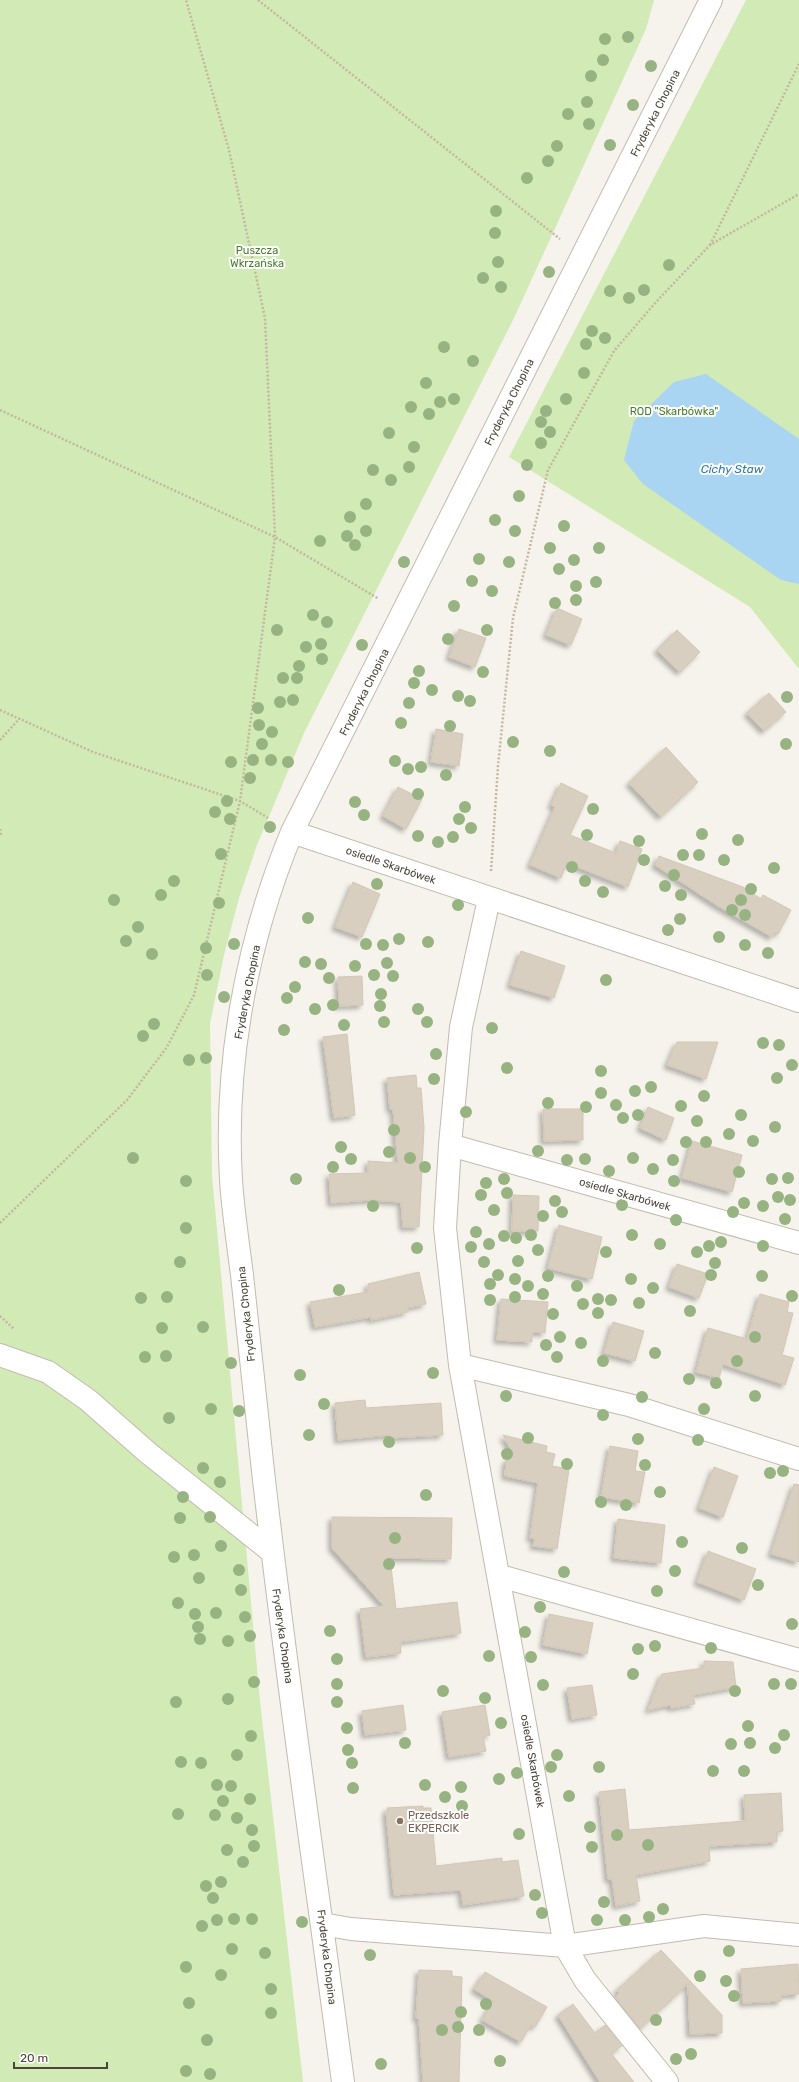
<svg xmlns="http://www.w3.org/2000/svg" width="799" height="2082" font-family="Rubik,sans-serif">
  <style>
    .green { fill: #d2eab5 }
    .water { fill: #a9d4f2 }
    .building { fill: #d8cfc1; stroke: #d3c7b4; filter: url(#shadow) }
    .lines { fill: none; stroke-linecap: round; stroke-linejoin: round }
    .minor-casing { stroke: #c2bbae; stroke-width: 24 }
    .path { stroke: #c4b79f; stroke-width: 2.5; stroke-dasharray: 2 2; stroke-linecap: butt }
    .minor { stroke: #fff; stroke-width: 22 }
    .tree { fill: #97b381 }
    .education-dot { fill: #8d6e63; stroke: #fff; stroke-width: 1.5 }
    .labels { text-anchor: middle; stroke-width: 4; stroke-linejoin: round; paint-order: stroke }
    .street-label { font-size: 11px; fill: #4b4439; stroke: #fff }
    .park-label { font-size: 11px; fill: #4a7f2a; stroke: #fff }
    .education-label { font-size: 11px; fill: #785e54; stroke: #fff; text-anchor: start }
    .water-label { font-size: 12px; font-style: italic; fill: #2e7ab2; stroke: #fff }
  </style>
  <defs>
    <filter id="shadow"><feDropShadow dx="-3.5" dy="3.5" stdDeviation="2" flood-color="#0004"/></filter>
  </defs>
  <rect width="100%" height="100%" fill="#f6f3ec"/>
  <path class="green" d="M0 0H654L646 29 515 316 304 733 257 845 239 898 224 955 210 1024 212 1175 260 1701 303 2082H0Z
    M746 0H799V669L750 607 509 457Z"/>
  <path class="water" d="M706 374 799 439V584L781 580 643 484 624 460 634 421 674 382Z"/>
  <path class="building" d="M557 608 582 619 571 645 546 635Z
    M459 629 486 638 475 667 449 657Z
    M677 630 700 652 680 672 657 650Z
    M769 693 786 712 764 731 747 713Z
    M436 729 463 734 459 766 431 762Z
    M666 747 698 782 661 817 629 783Z
    M561 783 588 796 570 835 616 853 620 841 642 849 628 887 567 863 561 878 530 865 555 807 551 805Z
    M398 787 422 799 406 829 383 816Z
    M659 856 743 887 761 899 763 895 791 910 778 934 775 932 772 937 718 906 655 865Z
    M353 882 380 894 362 937 335 927Z
    M521 951 565 966 554 998 510 985Z
    M362 976 363 1005 339 1006 338 977Z
    M347 1034 355 1115 334 1118 323 1037Z
    M677 1042H718L706 1079 667 1065Z
    M416 1075 417 1088H421L424 1128 419 1227H403L401 1202 370 1200 331 1203 329 1174 368 1173V1161L398 1163 393 1109H390L387 1078Z
    M648 1107 674 1118 666 1140 640 1128Z
    M543 1109H583V1140L544 1141Z
    M692 1141 742 1155 732 1192 682 1178Z
    M513 1195 539 1196 538 1231H512Z
    M559 1225 602 1237 592 1279 548 1268Z
    M677 1264 708 1274 699 1298 669 1287Z
    M419 1272 426 1304 407 1308V1312L371 1320V1317L315 1327 310 1302 368 1292V1284Z
    M760 1294 789 1302 787 1312 793 1313 782 1355 794 1358 785 1385 723 1364 719 1378 696 1372 708 1328 747 1339Z
    M501 1299 548 1302 545 1333 532 1332V1342L497 1340Z
    M613 1322 644 1331 635 1361 604 1353Z
    M365 1400 366 1408 441 1403 443 1435 390 1438V1435L338 1440 335 1403Z
    M503 1435 547 1446 546 1452 555 1454 552 1466 569 1469 557 1549 533 1546 535 1539 530 1538 538 1483 505 1476 506 1461 513 1454Z
    M610 1446 638 1451 635 1471 645 1472 639 1503 601 1497Z
    M714 1467 738 1476 723 1517 699 1508Z
    M794 1484 799 1485V1562L771 1554Z
    M332 1517 452 1518 451 1559 390 1558 396 1609 457 1602 461 1633 400 1642 401 1653 366 1657 360 1609 384 1606 332 1548Z
    M618 1519 665 1525 661 1563 614 1558Z
    M708 1551 756 1569 744 1600 697 1582Z
    M549 1614 593 1623 587 1654 543 1645Z
    M704 1661 733 1662 736 1687 693 1695 695 1704 671 1708 670 1705 648 1710 662 1674 704 1668Z
    M592 1685 597 1715 572 1719 567 1688Z
    M403 1705 406 1730 365 1735 362 1711Z
    M485 1705 490 1735 483 1737 486 1751 449 1757 442 1712Z
    M625 1789 629 1830 745 1821 744 1795 781 1793 783 1831 777 1832V1842L709 1846 710 1861 636 1875 640 1901 616 1906 612 1879H608L599 1792Z
    M423 1806V1808H431L436 1866 502 1858V1862L518 1860 524 1896 463 1905 461 1890 394 1895 386 1811H388L387 1808Z
    M661 1950 722 2015V2033L690 2034 688 1984 640 2029 615 1997 619 1993 617 1990Z
    M798 1964 799 1994 781 1995V2001L743 2003 741 1969Z
    M419 1970 452 1971V1976L462 1977 459 2082H423L419 2019 416 2018Z
    M485 1972 547 2007 535 2027 531 2025 521 2042 482 2020 493 2001 474 1989Z
    M573 2004 595 2033 605 2025 622 2046 611 2053 634 2082H600L558 2015Z"/>
  <g class="lines">
    <g class="minor-casing">
      <path id="minor" d="M292 832 799 1001
        M489 899 461 1027 450 1145 445 1228 460 1365 565 1946 585 1980 667 2082
        M450 1145 799 1243
        M0 1355 48 1372 88 1400 147 1452 272 1552
        M460 1365 629 1405 799 1459
        M500 1576 799 1660
        M322 1924 351 1929 565 1946 704 1926 799 1935
        M343 2082C316 1878 286 1675 263 1471 256 1405 249 1340 242 1275 238 1243 233 1211 231 1180 224 1063 247 940 292 832L711 0"/>
    </g>
    <path class="path" d="M258 0 560 239
      M710 245 799 64
      M0 410 275 537 379 599
      M0 710 93 752 240 801 268 818
      M0 740 20 718
      M0 829 1 836
      M491 871 498 766 513 618 548 470 614 351 656 302 710 245 799 194
      M0 1223 127 1100 167 1047 194 995 240 801 275 537 265 318 229 150 186 0
      M0 1316 14 1329"/>
    <use href="#minor" class="minor"/>
  </g>
  <g class="tree">
    <circle cx="628" cy="37" r="6"/>
    <circle cx="605" cy="39" r="6"/>
    <circle cx="603" cy="60" r="6"/>
    <circle cx="651" cy="66" r="6"/>
    <circle cx="591" cy="76" r="6"/>
    <circle cx="587" cy="102" r="6"/>
    <circle cx="633" cy="105" r="6"/>
    <circle cx="568" cy="114" r="6"/>
    <circle cx="589" cy="124" r="6"/>
    <circle cx="610" cy="145" r="6"/>
    <circle cx="557" cy="146" r="6"/>
    <circle cx="548" cy="161" r="6"/>
    <circle cx="527" cy="178" r="6"/>
    <circle cx="496" cy="211" r="6"/>
    <circle cx="495" cy="233" r="6"/>
    <circle cx="498" cy="262" r="6"/>
    <circle cx="669" cy="265" r="6"/>
    <circle cx="549" cy="272" r="6"/>
    <circle cx="483" cy="278" r="6"/>
    <circle cx="501" cy="287" r="6"/>
    <circle cx="644" cy="290" r="6"/>
    <circle cx="610" cy="291" r="6"/>
    <circle cx="629" cy="298" r="6"/>
    <circle cx="592" cy="331" r="6"/>
    <circle cx="605" cy="338" r="6"/>
    <circle cx="586" cy="344" r="6"/>
    <circle cx="444" cy="347" r="6"/>
    <circle cx="473" cy="361" r="6"/>
    <circle cx="584" cy="373" r="6"/>
    <circle cx="426" cy="383" r="6"/>
    <circle cx="454" cy="399" r="6"/>
    <circle cx="566" cy="399" r="6"/>
    <circle cx="440" cy="402" r="6"/>
    <circle cx="411" cy="407" r="6"/>
    <circle cx="546" cy="411" r="6"/>
    <circle cx="429" cy="414" r="6"/>
    <circle cx="541" cy="422" r="6"/>
    <circle cx="550" cy="432" r="6"/>
    <circle cx="389" cy="433" r="6"/>
    <circle cx="541" cy="443" r="6"/>
    <circle cx="414" cy="447" r="6"/>
    <circle cx="527" cy="465" r="6"/>
    <circle cx="409" cy="467" r="6"/>
    <circle cx="373" cy="470" r="6"/>
    <circle cx="391" cy="480" r="6"/>
    <circle cx="519" cy="496" r="6"/>
    <circle cx="366" cy="504" r="6"/>
    <circle cx="350" cy="517" r="6"/>
    <circle cx="495" cy="520" r="6"/>
    <circle cx="564" cy="526" r="6"/>
    <circle cx="366" cy="531" r="6"/>
    <circle cx="515" cy="531" r="6"/>
    <circle cx="347" cy="536" r="6"/>
    <circle cx="320" cy="541" r="6"/>
    <circle cx="355" cy="545" r="6"/>
    <circle cx="550" cy="548" r="6"/>
    <circle cx="599" cy="548" r="6"/>
    <circle cx="479" cy="559" r="6"/>
    <circle cx="574" cy="560" r="6"/>
    <circle cx="404" cy="562" r="6"/>
    <circle cx="509" cy="562" r="6"/>
    <circle cx="559" cy="569" r="6"/>
    <circle cx="472" cy="581" r="6"/>
    <circle cx="596" cy="582" r="6"/>
    <circle cx="576" cy="586" r="6"/>
    <circle cx="492" cy="591" r="6"/>
    <circle cx="576" cy="600" r="6"/>
    <circle cx="555" cy="603" r="6"/>
    <circle cx="454" cy="606" r="6"/>
    <circle cx="313" cy="615" r="6"/>
    <circle cx="327" cy="622" r="6"/>
    <circle cx="277" cy="630" r="6"/>
    <circle cx="487" cy="630" r="6"/>
    <circle cx="448" cy="639" r="6"/>
    <circle cx="321" cy="644" r="6"/>
    <circle cx="362" cy="645" r="6"/>
    <circle cx="306" cy="647" r="6"/>
    <circle cx="322" cy="659" r="6"/>
    <circle cx="299" cy="666" r="6"/>
    <circle cx="419" cy="671" r="6"/>
    <circle cx="483" cy="672" r="6"/>
    <circle cx="283" cy="678" r="6"/>
    <circle cx="297" cy="678" r="6"/>
    <circle cx="414" cy="683" r="6"/>
    <circle cx="432" cy="690" r="6"/>
    <circle cx="458" cy="696" r="6"/>
    <circle cx="787" cy="697" r="6"/>
    <circle cx="293" cy="700" r="6"/>
    <circle cx="470" cy="701" r="6"/>
    <circle cx="280" cy="702" r="6"/>
    <circle cx="409" cy="703" r="6"/>
    <circle cx="258" cy="708" r="6"/>
    <circle cx="401" cy="723" r="6"/>
    <circle cx="259" cy="725" r="6"/>
    <circle cx="450" cy="726" r="6"/>
    <circle cx="272" cy="732" r="6"/>
    <circle cx="513" cy="742" r="6"/>
    <circle cx="262" cy="744" r="6"/>
    <circle cx="786" cy="744" r="6"/>
    <circle cx="550" cy="751" r="6"/>
    <circle cx="253" cy="760" r="6"/>
    <circle cx="271" cy="760" r="6"/>
    <circle cx="395" cy="761" r="6"/>
    <circle cx="231" cy="762" r="6"/>
    <circle cx="288" cy="762" r="6"/>
    <circle cx="421" cy="767" r="6"/>
    <circle cx="408" cy="769" r="6"/>
    <circle cx="446" cy="775" r="6"/>
    <circle cx="250" cy="778" r="6"/>
    <circle cx="418" cy="794" r="6"/>
    <circle cx="227" cy="801" r="6"/>
    <circle cx="355" cy="802" r="6"/>
    <circle cx="465" cy="807" r="6"/>
    <circle cx="593" cy="809" r="6"/>
    <circle cx="215" cy="812" r="6"/>
    <circle cx="364" cy="815" r="6"/>
    <circle cx="230" cy="819" r="6"/>
    <circle cx="459" cy="819" r="6"/>
    <circle cx="270" cy="827" r="6"/>
    <circle cx="471" cy="828" r="6"/>
    <circle cx="702" cy="834" r="6"/>
    <circle cx="587" cy="835" r="6"/>
    <circle cx="418" cy="836" r="6"/>
    <circle cx="453" cy="837" r="6"/>
    <circle cx="738" cy="840" r="6"/>
    <circle cx="639" cy="841" r="6"/>
    <circle cx="438" cy="842" r="6"/>
    <circle cx="221" cy="854" r="6"/>
    <circle cx="683" cy="855" r="6"/>
    <circle cx="699" cy="855" r="6"/>
    <circle cx="644" cy="860" r="6"/>
    <circle cx="724" cy="860" r="6"/>
    <circle cx="572" cy="867" r="6"/>
    <circle cx="774" cy="868" r="6"/>
    <circle cx="674" cy="875" r="6"/>
    <circle cx="174" cy="881" r="6"/>
    <circle cx="585" cy="881" r="6"/>
    <circle cx="377" cy="884" r="6"/>
    <circle cx="665" cy="886" r="6"/>
    <circle cx="751" cy="889" r="6"/>
    <circle cx="603" cy="892" r="6"/>
    <circle cx="161" cy="895" r="6"/>
    <circle cx="681" cy="895" r="6"/>
    <circle cx="114" cy="900" r="6"/>
    <circle cx="741" cy="900" r="6"/>
    <circle cx="219" cy="903" r="6"/>
    <circle cx="458" cy="905" r="6"/>
    <circle cx="732" cy="910" r="6"/>
    <circle cx="745" cy="915" r="6"/>
    <circle cx="308" cy="918" r="6"/>
    <circle cx="680" cy="919" r="6"/>
    <circle cx="138" cy="927" r="6"/>
    <circle cx="668" cy="930" r="6"/>
    <circle cx="719" cy="937" r="6"/>
    <circle cx="399" cy="939" r="6"/>
    <circle cx="126" cy="941" r="6"/>
    <circle cx="428" cy="942" r="6"/>
    <circle cx="234" cy="944" r="6"/>
    <circle cx="366" cy="944" r="6"/>
    <circle cx="383" cy="945" r="6"/>
    <circle cx="745" cy="945" r="6"/>
    <circle cx="206" cy="948" r="6"/>
    <circle cx="768" cy="953" r="6"/>
    <circle cx="152" cy="954" r="6"/>
    <circle cx="305" cy="962" r="6"/>
    <circle cx="387" cy="963" r="6"/>
    <circle cx="321" cy="964" r="6"/>
    <circle cx="355" cy="966" r="6"/>
    <circle cx="207" cy="975" r="6"/>
    <circle cx="374" cy="975" r="6"/>
    <circle cx="393" cy="976" r="6"/>
    <circle cx="329" cy="978" r="6"/>
    <circle cx="606" cy="980" r="6"/>
    <circle cx="295" cy="987" r="6"/>
    <circle cx="381" cy="994" r="6"/>
    <circle cx="224" cy="997" r="6"/>
    <circle cx="287" cy="998" r="6"/>
    <circle cx="333" cy="1005" r="6"/>
    <circle cx="380" cy="1006" r="6"/>
    <circle cx="315" cy="1009" r="6"/>
    <circle cx="418" cy="1009" r="6"/>
    <circle cx="384" cy="1022" r="6"/>
    <circle cx="427" cy="1022" r="6"/>
    <circle cx="154" cy="1024" r="6"/>
    <circle cx="344" cy="1025" r="6"/>
    <circle cx="492" cy="1028" r="6"/>
    <circle cx="284" cy="1030" r="6"/>
    <circle cx="143" cy="1036" r="6"/>
    <circle cx="763" cy="1043" r="6"/>
    <circle cx="779" cy="1045" r="6"/>
    <circle cx="436" cy="1054" r="6"/>
    <circle cx="206" cy="1058" r="6"/>
    <circle cx="189" cy="1060" r="6"/>
    <circle cx="792" cy="1065" r="6"/>
    <circle cx="507" cy="1068" r="6"/>
    <circle cx="601" cy="1071" r="6"/>
    <circle cx="777" cy="1078" r="6"/>
    <circle cx="434" cy="1079" r="6"/>
    <circle cx="651" cy="1087" r="6"/>
    <circle cx="635" cy="1091" r="6"/>
    <circle cx="601" cy="1093" r="6"/>
    <circle cx="704" cy="1096" r="6"/>
    <circle cx="548" cy="1103" r="6"/>
    <circle cx="616" cy="1105" r="6"/>
    <circle cx="681" cy="1106" r="6"/>
    <circle cx="586" cy="1107" r="6"/>
    <circle cx="466" cy="1112" r="6"/>
    <circle cx="638" cy="1115" r="6"/>
    <circle cx="741" cy="1115" r="6"/>
    <circle cx="623" cy="1118" r="6"/>
    <circle cx="697" cy="1121" r="6"/>
    <circle cx="775" cy="1127" r="6"/>
    <circle cx="394" cy="1130" r="6"/>
    <circle cx="729" cy="1134" r="6"/>
    <circle cx="753" cy="1141" r="6"/>
    <circle cx="686" cy="1142" r="6"/>
    <circle cx="706" cy="1142" r="6"/>
    <circle cx="341" cy="1147" r="6"/>
    <circle cx="538" cy="1151" r="6"/>
    <circle cx="389" cy="1152" r="6"/>
    <circle cx="133" cy="1158" r="6"/>
    <circle cx="410" cy="1158" r="6"/>
    <circle cx="633" cy="1158" r="6"/>
    <circle cx="351" cy="1159" r="6"/>
    <circle cx="585" cy="1159" r="6"/>
    <circle cx="567" cy="1160" r="6"/>
    <circle cx="673" cy="1160" r="6"/>
    <circle cx="333" cy="1167" r="6"/>
    <circle cx="425" cy="1167" r="6"/>
    <circle cx="653" cy="1169" r="6"/>
    <circle cx="609" cy="1171" r="6"/>
    <circle cx="739" cy="1172" r="6"/>
    <circle cx="788" cy="1178" r="6"/>
    <circle cx="296" cy="1179" r="6"/>
    <circle cx="504" cy="1179" r="6"/>
    <circle cx="772" cy="1179" r="6"/>
    <circle cx="186" cy="1181" r="6"/>
    <circle cx="674" cy="1181" r="6"/>
    <circle cx="486" cy="1183" r="6"/>
    <circle cx="507" cy="1193" r="6"/>
    <circle cx="481" cy="1195" r="6"/>
    <circle cx="778" cy="1197" r="6"/>
    <circle cx="790" cy="1200" r="6"/>
    <circle cx="555" cy="1201" r="6"/>
    <circle cx="744" cy="1203" r="6"/>
    <circle cx="622" cy="1205" r="6"/>
    <circle cx="373" cy="1206" r="6"/>
    <circle cx="763" cy="1206" r="6"/>
    <circle cx="494" cy="1210" r="6"/>
    <circle cx="562" cy="1212" r="6"/>
    <circle cx="733" cy="1212" r="6"/>
    <circle cx="543" cy="1216" r="6"/>
    <circle cx="785" cy="1219" r="6"/>
    <circle cx="676" cy="1220" r="6"/>
    <circle cx="186" cy="1228" r="6"/>
    <circle cx="476" cy="1232" r="6"/>
    <circle cx="531" cy="1235" r="6"/>
    <circle cx="632" cy="1235" r="6"/>
    <circle cx="504" cy="1236" r="6"/>
    <circle cx="516" cy="1238" r="6"/>
    <circle cx="721" cy="1242" r="6"/>
    <circle cx="489" cy="1244" r="6"/>
    <circle cx="660" cy="1244" r="6"/>
    <circle cx="709" cy="1246" r="6"/>
    <circle cx="763" cy="1246" r="6"/>
    <circle cx="471" cy="1247" r="6"/>
    <circle cx="417" cy="1248" r="6"/>
    <circle cx="538" cy="1250" r="6"/>
    <circle cx="606" cy="1252" r="6"/>
    <circle cx="697" cy="1252" r="6"/>
    <circle cx="518" cy="1261" r="6"/>
    <circle cx="180" cy="1262" r="6"/>
    <circle cx="484" cy="1262" r="6"/>
    <circle cx="715" cy="1263" r="6"/>
    <circle cx="498" cy="1275" r="6"/>
    <circle cx="711" cy="1275" r="6"/>
    <circle cx="548" cy="1276" r="6"/>
    <circle cx="762" cy="1276" r="6"/>
    <circle cx="515" cy="1279" r="6"/>
    <circle cx="631" cy="1279" r="6"/>
    <circle cx="490" cy="1284" r="6"/>
    <circle cx="528" cy="1286" r="6"/>
    <circle cx="577" cy="1286" r="6"/>
    <circle cx="653" cy="1288" r="6"/>
    <circle cx="339" cy="1290" r="6"/>
    <circle cx="543" cy="1294" r="6"/>
    <circle cx="792" cy="1296" r="6"/>
    <circle cx="167" cy="1297" r="6"/>
    <circle cx="515" cy="1297" r="6"/>
    <circle cx="141" cy="1298" r="6"/>
    <circle cx="598" cy="1299" r="6"/>
    <circle cx="490" cy="1300" r="6"/>
    <circle cx="611" cy="1300" r="6"/>
    <circle cx="639" cy="1303" r="6"/>
    <circle cx="583" cy="1304" r="6"/>
    <circle cx="690" cy="1311" r="6"/>
    <circle cx="598" cy="1313" r="6"/>
    <circle cx="553" cy="1314" r="6"/>
    <circle cx="203" cy="1327" r="6"/>
    <circle cx="162" cy="1328" r="6"/>
    <circle cx="560" cy="1337" r="6"/>
    <circle cx="755" cy="1337" r="6"/>
    <circle cx="581" cy="1343" r="6"/>
    <circle cx="546" cy="1345" r="6"/>
    <circle cx="655" cy="1353" r="6"/>
    <circle cx="166" cy="1356" r="6"/>
    <circle cx="145" cy="1357" r="6"/>
    <circle cx="557" cy="1357" r="6"/>
    <circle cx="603" cy="1361" r="6"/>
    <circle cx="737" cy="1361" r="6"/>
    <circle cx="231" cy="1363" r="6"/>
    <circle cx="433" cy="1373" r="6"/>
    <circle cx="300" cy="1375" r="6"/>
    <circle cx="689" cy="1379" r="6"/>
    <circle cx="716" cy="1383" r="6"/>
    <circle cx="506" cy="1396" r="6"/>
    <circle cx="755" cy="1396" r="6"/>
    <circle cx="642" cy="1397" r="6"/>
    <circle cx="324" cy="1404" r="6"/>
    <circle cx="211" cy="1409" r="6"/>
    <circle cx="704" cy="1409" r="6"/>
    <circle cx="239" cy="1411" r="6"/>
    <circle cx="603" cy="1415" r="6"/>
    <circle cx="169" cy="1418" r="6"/>
    <circle cx="309" cy="1435" r="6"/>
    <circle cx="528" cy="1438" r="6"/>
    <circle cx="638" cy="1439" r="6"/>
    <circle cx="698" cy="1440" r="6"/>
    <circle cx="389" cy="1442" r="6"/>
    <circle cx="507" cy="1454" r="6"/>
    <circle cx="567" cy="1464" r="6"/>
    <circle cx="645" cy="1465" r="6"/>
    <circle cx="203" cy="1468" r="6"/>
    <circle cx="783" cy="1471" r="6"/>
    <circle cx="770" cy="1473" r="6"/>
    <circle cx="220" cy="1482" r="6"/>
    <circle cx="660" cy="1492" r="6"/>
    <circle cx="426" cy="1495" r="6"/>
    <circle cx="183" cy="1497" r="6"/>
    <circle cx="601" cy="1502" r="6"/>
    <circle cx="626" cy="1505" r="6"/>
    <circle cx="210" cy="1517" r="6"/>
    <circle cx="180" cy="1518" r="6"/>
    <circle cx="395" cy="1538" r="6"/>
    <circle cx="682" cy="1542" r="6"/>
    <circle cx="221" cy="1546" r="6"/>
    <circle cx="742" cy="1548" r="6"/>
    <circle cx="194" cy="1555" r="6"/>
    <circle cx="174" cy="1557" r="6"/>
    <circle cx="389" cy="1564" r="6"/>
    <circle cx="239" cy="1570" r="6"/>
    <circle cx="675" cy="1571" r="6"/>
    <circle cx="564" cy="1572" r="6"/>
    <circle cx="199" cy="1578" r="6"/>
    <circle cx="758" cy="1585" r="6"/>
    <circle cx="241" cy="1590" r="6"/>
    <circle cx="657" cy="1591" r="6"/>
    <circle cx="178" cy="1603" r="6"/>
    <circle cx="540" cy="1607" r="6"/>
    <circle cx="216" cy="1613" r="6"/>
    <circle cx="195" cy="1614" r="6"/>
    <circle cx="245" cy="1617" r="6"/>
    <circle cx="792" cy="1624" r="6"/>
    <circle cx="198" cy="1627" r="6"/>
    <circle cx="330" cy="1631" r="6"/>
    <circle cx="525" cy="1632" r="6"/>
    <circle cx="250" cy="1636" r="6"/>
    <circle cx="200" cy="1639" r="6"/>
    <circle cx="228" cy="1641" r="6"/>
    <circle cx="655" cy="1646" r="6"/>
    <circle cx="711" cy="1648" r="6"/>
    <circle cx="638" cy="1649" r="6"/>
    <circle cx="489" cy="1656" r="6"/>
    <circle cx="531" cy="1657" r="6"/>
    <circle cx="337" cy="1659" r="6"/>
    <circle cx="633" cy="1674" r="6"/>
    <circle cx="254" cy="1682" r="6"/>
    <circle cx="337" cy="1684" r="6"/>
    <circle cx="774" cy="1684" r="6"/>
    <circle cx="791" cy="1684" r="6"/>
    <circle cx="543" cy="1685" r="6"/>
    <circle cx="443" cy="1691" r="6"/>
    <circle cx="735" cy="1691" r="6"/>
    <circle cx="485" cy="1698" r="6"/>
    <circle cx="228" cy="1699" r="6"/>
    <circle cx="176" cy="1702" r="6"/>
    <circle cx="337" cy="1702" r="6"/>
    <circle cx="501" cy="1723" r="6"/>
    <circle cx="748" cy="1726" r="6"/>
    <circle cx="347" cy="1728" r="6"/>
    <circle cx="784" cy="1735" r="6"/>
    <circle cx="251" cy="1736" r="6"/>
    <circle cx="405" cy="1743" r="6"/>
    <circle cx="750" cy="1743" r="6"/>
    <circle cx="731" cy="1744" r="6"/>
    <circle cx="775" cy="1748" r="6"/>
    <circle cx="348" cy="1750" r="6"/>
    <circle cx="237" cy="1755" r="6"/>
    <circle cx="557" cy="1755" r="6"/>
    <circle cx="181" cy="1762" r="6"/>
    <circle cx="201" cy="1763" r="6"/>
    <circle cx="352" cy="1763" r="6"/>
    <circle cx="551" cy="1767" r="6"/>
    <circle cx="599" cy="1767" r="6"/>
    <circle cx="713" cy="1771" r="6"/>
    <circle cx="744" cy="1771" r="6"/>
    <circle cx="517" cy="1773" r="6"/>
    <circle cx="499" cy="1779" r="6"/>
    <circle cx="217" cy="1785" r="6"/>
    <circle cx="425" cy="1785" r="6"/>
    <circle cx="231" cy="1786" r="6"/>
    <circle cx="461" cy="1787" r="6"/>
    <circle cx="353" cy="1788" r="6"/>
    <circle cx="569" cy="1796" r="6"/>
    <circle cx="445" cy="1797" r="6"/>
    <circle cx="250" cy="1799" r="6"/>
    <circle cx="223" cy="1801" r="6"/>
    <circle cx="462" cy="1806" r="6"/>
    <circle cx="178" cy="1814" r="6"/>
    <circle cx="215" cy="1815" r="6"/>
    <circle cx="237" cy="1818" r="6"/>
    <circle cx="590" cy="1827" r="6"/>
    <circle cx="252" cy="1830" r="6"/>
    <circle cx="519" cy="1834" r="6"/>
    <circle cx="617" cy="1835" r="6"/>
    <circle cx="648" cy="1845" r="6"/>
    <circle cx="254" cy="1846" r="6"/>
    <circle cx="592" cy="1847" r="6"/>
    <circle cx="227" cy="1850" r="6"/>
    <circle cx="243" cy="1862" r="6"/>
    <circle cx="221" cy="1882" r="6"/>
    <circle cx="206" cy="1886" r="6"/>
    <circle cx="535" cy="1895" r="6"/>
    <circle cx="213" cy="1898" r="6"/>
    <circle cx="604" cy="1902" r="6"/>
    <circle cx="663" cy="1909" r="6"/>
    <circle cx="542" cy="1913" r="6"/>
    <circle cx="649" cy="1917" r="6"/>
    <circle cx="234" cy="1919" r="6"/>
    <circle cx="252" cy="1919" r="6"/>
    <circle cx="217" cy="1920" r="6"/>
    <circle cx="597" cy="1920" r="6"/>
    <circle cx="625" cy="1920" r="6"/>
    <circle cx="302" cy="1922" r="6"/>
    <circle cx="202" cy="1926" r="6"/>
    <circle cx="232" cy="1949" r="6"/>
    <circle cx="729" cy="1951" r="6"/>
    <circle cx="265" cy="1953" r="6"/>
    <circle cx="370" cy="1955" r="6"/>
    <circle cx="186" cy="1967" r="6"/>
    <circle cx="221" cy="1975" r="6"/>
    <circle cx="700" cy="1976" r="6"/>
    <circle cx="726" cy="1981" r="6"/>
    <circle cx="271" cy="1989" r="6"/>
    <circle cx="734" cy="1996" r="6"/>
    <circle cx="189" cy="2003" r="6"/>
    <circle cx="486" cy="2004" r="6"/>
    <circle cx="461" cy="2012" r="6"/>
    <circle cx="271" cy="2013" r="6"/>
    <circle cx="656" cy="2020" r="6"/>
    <circle cx="458" cy="2027" r="6"/>
    <circle cx="442" cy="2030" r="6"/>
    <circle cx="479" cy="2030" r="6"/>
    <circle cx="207" cy="2040" r="6"/>
    <circle cx="691" cy="2054" r="6"/>
    <circle cx="676" cy="2059" r="6"/>
    <circle cx="500" cy="2061" r="6"/>
    <circle cx="381" cy="2064" r="6"/>
    <circle cx="186" cy="2071" r="6"/>
    <circle cx="210" cy="2074" r="6"/>
  </g>
  <circle class="education-dot" cx="400" cy="1821" r="4"/>
  <g class="labels">
    <g class="street-label">
      <text transform="translate(655 113) rotate(-63)" y="4">Fryderyka Chopina</text>
      <text transform="translate(509 402) rotate(-63)" y="4">Fryderyka Chopina</text>
      <text transform="translate(364 692) rotate(-63)" y="4">Fryderyka Chopina</text>
      <text transform="translate(391 865) rotate(19)" y="4">osiedle Skarbówek</text>
      <text transform="translate(247 992) rotate(-79)" y="4">Fryderyka Chopina</text>
      <text transform="translate(625 1194) rotate(16)" y="4">osiedle Skarbówek</text>
      <text transform="translate(246 1314) rotate(-96)" y="4">Fryderyka Chopina</text>
      <text transform="translate(283 1636) rotate(82)" y="4">Fryderyka Chopina</text>
      <text transform="translate(533 1761) rotate(80)" y="4">osiedle Skarbówek</text>
      <text transform="translate(327 1957) rotate(83)" y="4">Fryderyka Chopina</text>
    </g>
    <g class="park-label">
      <text x="257" y="254">Puszcza<tspan x="257" dy="13">Wkrzańska</tspan></text>
      <text x="674" y="415">ROD "Skarbówka"</text>
    </g>
    <g class="education-label">
      <text x="408" y="1819">Przedszkole<tspan x="408" dy="13">EKPERCIK</tspan></text>
    </g>
    <g class="water-label">
      <text x="732" y="473">Cichy Staw</text>
    </g>
  </g>
  <path d="M14 2062v6h93v-6" fill="none" stroke="#4b4439" stroke-width="2"/>
  <text x="20" y="2062" font-size="12" fill="#4b4439" stroke="#ffffff" stroke-width="3" paint-order="stroke">20 m</text>
</svg>
